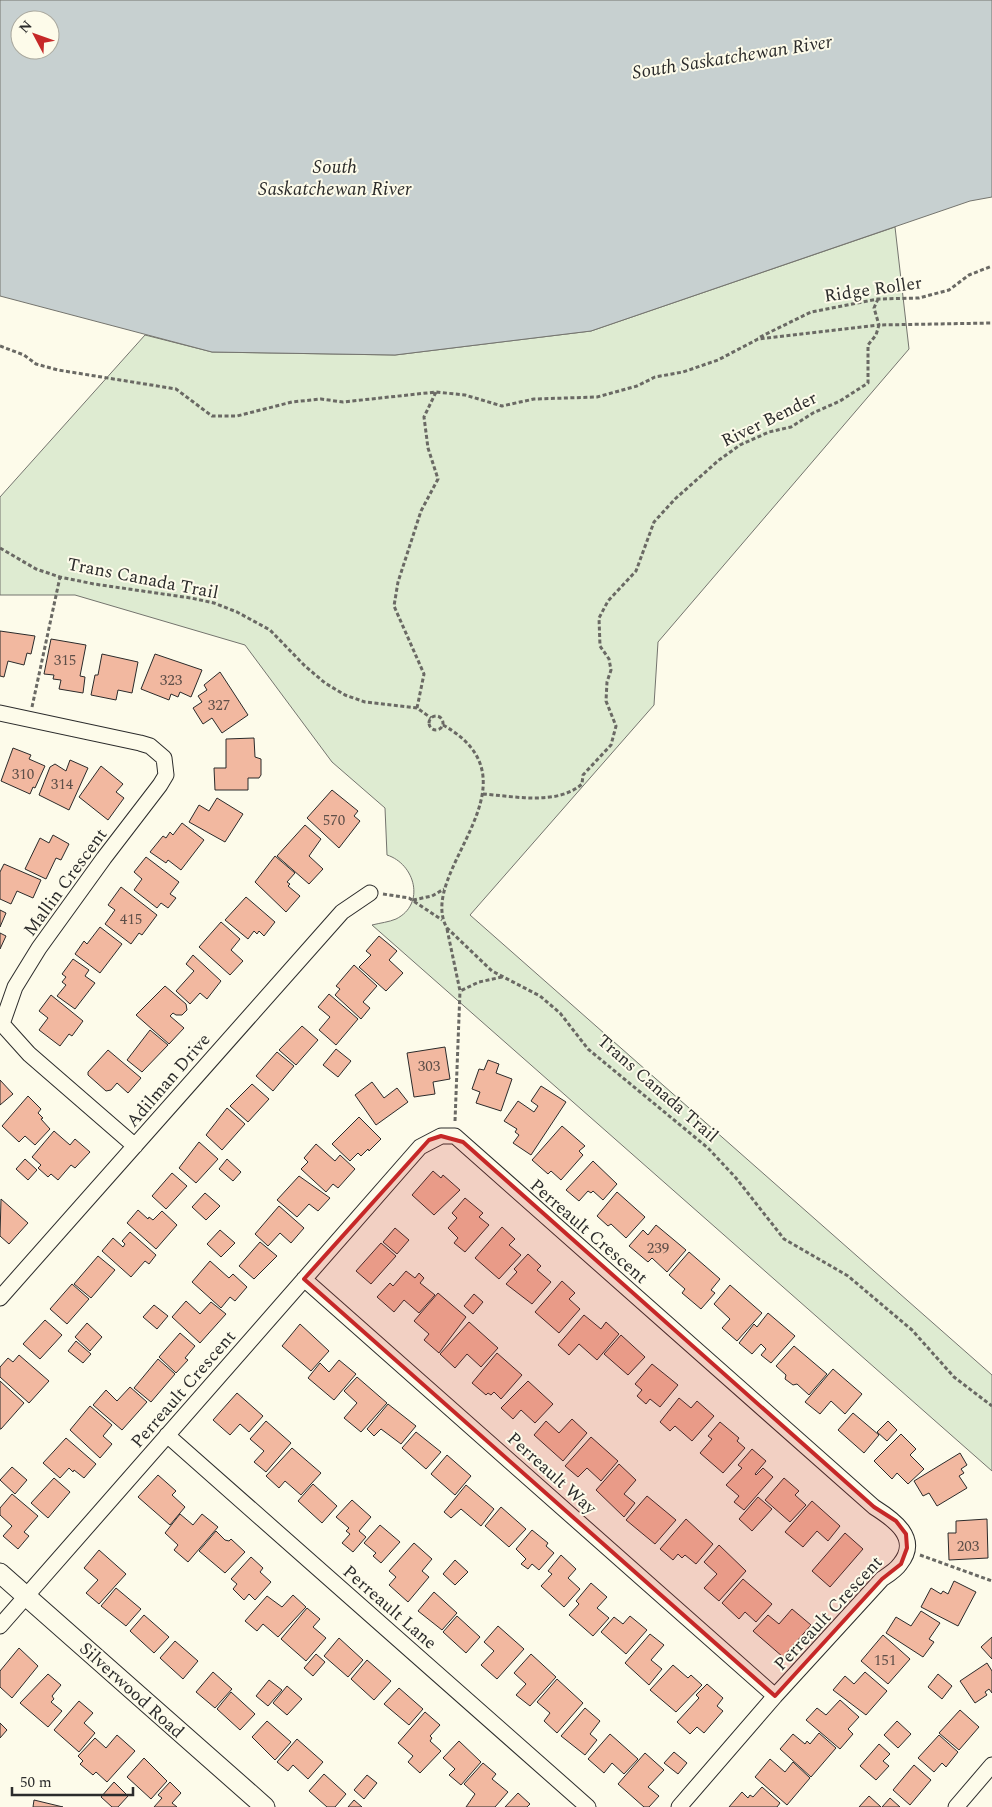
<svg xmlns="http://www.w3.org/2000/svg" width="992" height="1807" font-family="Spectral,serif">
  <style>
    .green { fill: #deebd1; stroke: #74746e }
    .water { fill: #c7d0d0; stroke: #74746e; fill-rule: evenodd }
    .building { fill: #f2b8a0; stroke: #2b2b2b }
    .lines { fill: none; stroke-linecap: round; stroke-linejoin: round }
    .minor-casing { stroke: #2b2b2b; stroke-width: 17 }
    .tertiary-casing { stroke: #2b2b2b; stroke-width: 21 }
    .path { stroke: #6a6964; stroke-width: 3; stroke-dasharray: 4 2.5; stroke-linecap: butt }
    .minor { stroke: #fdfbea; stroke-width: 15 }
    .tertiary { stroke: #fdfbea; stroke-width: 19 }
    .marked { fill: #c62828; fill-opacity: 0.2; stroke: #c62828; stroke-width: 4; stroke-linejoin: round }
    .labels { text-anchor: middle; stroke-width: 4; stroke-linejoin: round; paint-order: stroke }
    .number-label { font-size: 15px; fill: #5d4e48 }
    .street-label { font-size: 18px; fill: #2b2b2b; stroke: #fdfbea }
    .water-label { font-size: 19px; font-style: italic; fill: #2b2b2b; stroke: #fdfbea }
  </style>
  <rect width="100%" height="100%" fill="#fdfbea"/>
  <path class="green" d="M895 227 909 349 658 642 654 705 470 915 992 1375V1471L372 925C380 923 389 922 396 919 426 904 415 864 387 855L385 808 332 762 245 645 75 595H0V497L145 335 212 352 395 355 591 331Z"/>
  <path class="water" d="M0 0H992V197L970 201 591 331 395 355 212 352 0 296ZM20 20H50V50H20Z"/>
  <path class="building" d="M0 631 35 636 31 654 27 653 24 665 8 661 4 677 0 676Z
    M51 639 86 645 80 676 85 677 83 693 59 689 61 680 53 679 54 675 44 674Z
    M102 654 138 662 132 693 118 690 116 700 91 695 95 675H98Z
    M155 654 202 670 191 697 180 692 178 697 171 694 169 700 141 689Z
    M220 672 248 715 222 733 212 718 203 724 193 708 202 702 198 696 207 690 204 685Z
    M254 738 255 757 261 759V775L259 778H248V790H215L214 768H226V739Z
    M13 748 31 755 29 759 45 766 35 788 33 787 30 794 1 781Z
    M70 760 88 768 69 810 39 795 50 767 55 764 66 771Z
    M101 766 123 784 116 792 124 798 108 820 79 797Z
    M332 790 358 811 354 816 360 821 339 848 307 818Z
    M217 798 243 814 225 842 189 822 199 805 209 811Z
    M182 823 204 840 181 870 168 860 166 863 150 852 163 836 166 838 170 832 173 835Z
    M305 825 321 839 309 856 323 869 309 884 277 856Z
    M53 835 69 844 61 860 56 858 46 879 25 869 40 838 49 843Z
    M275 856 295 873 287 882 290 884 288 886 300 896 286 912 255 882Z
    M146 857 179 882 170 894 176 898 168 908 161 903 157 908 134 890 142 879 134 872Z
    M4 864 41 880 33 898 17 891 11 904 0 899V872Z
    M121 887 157 915 142 935 139 933 131 944 105 924 115 910 108 905Z
    M246 897 275 922 264 936 259 931 257 934 254 931 248 939 225 920Z
    M0 910 6 913 0 927Z
    M221 922 240 939 231 950 243 961 230 975 199 947Z
    M100 927 122 944 100 973 75 954 84 941 87 944Z
    M0 933 6 936 0 949Z
    M379 936 397 951 389 960 403 973 386 991 359 967 371 955 366 951Z
    M193 955 221 981 207 999 200 993 190 1004 176 991 194 971 186 964Z
    M73 959 89 970 85 976 95 983 75 1009 57 996 66 985 62 982 66 977 62 974Z
    M354 965 377 986 363 1002 370 1008 361 1019 335 995 340 989 336 986Z
    M165 986 186 1004 187 1010 182 1015H176L173 1013 170 1016 184 1028 169 1044 136 1015Z
    M329 994 358 1019 336 1045 319 1030 330 1017 318 1007Z
    M51 995 83 1021 72 1036 69 1034 60 1046 39 1030 48 1018 39 1011Z
    M302 1026 318 1040 296 1065 279 1050Z
    M150 1030 168 1045 142 1072 127 1060Z
    M445 1047 450 1079 433 1082 435 1094 414 1097 407 1053Z
    M336 1049 351 1061 338 1077 323 1065Z
    M108 1050 141 1078 128 1093 117 1083 111 1090 106 1091 88 1075V1072Z
    M277 1052 294 1066 273 1091 256 1076Z
    M488 1060 499 1064 496 1073 512 1079 501 1111 476 1103 480 1092 472 1089 479 1069 484 1070Z
    M0 1080 13 1094 0 1105Z
    M372 1082 384 1098 397 1088 408 1102 376 1125 355 1095Z
    M252 1084 269 1099 248 1122 230 1106Z
    M541 1086 566 1102 531 1155 513 1143 519 1135 515 1132 517 1129 504 1121 518 1101 534 1112 538 1106 531 1101Z
    M28 1096 41 1109 38 1113 43 1118 41 1119 50 1129 35 1145 25 1136 19 1142 2 1126Z
    M227 1108 245 1124 222 1150 206 1135Z
    M359 1117 381 1139 369 1151 368 1149 361 1156 358 1153 350 1161 332 1144Z
    M562 1126 585 1146 579 1151 583 1155 561 1180 551 1171 548 1174 532 1160Z
    M54 1131 70 1145 75 1139 90 1152 75 1168 71 1165 58 1180 51 1174 48 1177 38 1168 41 1165 32 1157Z
    M199 1142 218 1159 196 1183 179 1168Z
    M316 1144 335 1161 340 1155 355 1169 338 1188 333 1184 326 1192 301 1169 308 1162 304 1158Z
    M25 1159 37 1170 28 1180 16 1169Z
    M227 1159 241 1172 233 1181 219 1169Z
    M593 1161 617 1184 603 1200 593 1191 591 1193 588 1191 579 1201 566 1190Z
    M433 1171 441 1178 443 1175 460 1190 434 1215 412 1195Z
    M172 1173 187 1186 166 1209 152 1196Z
    M299 1176 330 1198 318 1211 309 1204 297 1217 277 1200Z
    M617 1192 645 1217 626 1238 611 1224 608 1226 597 1216Z
    M205 1193 220 1206 206 1220 192 1207Z
    M465 1198 483 1213 479 1217 489 1225 465 1252 454 1243 458 1238 448 1228 457 1218 452 1213Z
    M1 1199 28 1223 9 1244 0 1236Z
    M279 1206 304 1228 291 1243 280 1233 268 1246 255 1234Z
    M138 1210 148 1219 149 1217 153 1220 162 1211 177 1225 156 1249 127 1223Z
    M656 1225 686 1250 667 1272 652 1258 648 1262 629 1246 643 1230 648 1235Z
    M502 1227 515 1239 509 1245 521 1255 499 1279 475 1258Z
    M395 1228 409 1240 397 1254 383 1242Z
    M220 1230 235 1243 221 1257 207 1244Z
    M130 1232 156 1255 149 1264 145 1261 131 1277 102 1251 113 1238 123 1247 125 1244 122 1241Z
    M260 1242 277 1256 254 1279 239 1266Z
    M381 1243 396 1256 371 1284 356 1271Z
    M689 1252 720 1279 711 1290 715 1293 701 1309 682 1293 685 1289 669 1275Z
    M528 1254 541 1266 537 1270 551 1282 532 1304 506 1284 517 1272 514 1269Z
    M98 1256 115 1270 91 1298 74 1284Z
    M210 1261 229 1278 233 1274 247 1287 235 1301 230 1297 221 1308 192 1282Z
    M406 1271 415 1278 419 1273 424 1278 420 1283 435 1295 419 1313 404 1300 394 1312 377 1297 390 1283 393 1286Z
    M562 1281 575 1293 569 1299 580 1309 559 1333 535 1312Z
    M72 1284 89 1299 67 1324 50 1309Z
    M730 1285 762 1313 737 1341 722 1328 730 1319 714 1304Z
    M438 1293 466 1317 439 1353 424 1340 429 1334 414 1321Z
    M474 1294 483 1302 473 1314 464 1306Z
    M186 1301 200 1314 211 1302 226 1314 200 1343 172 1317Z
    M154 1305 168 1316 157 1329 143 1317Z
    M768 1313 795 1336 771 1363 761 1355 766 1349 761 1344 752 1354 739 1343 754 1324 757 1327Z
    M584 1315 601 1329 606 1322 619 1334 597 1360 579 1344 569 1355 558 1345Z
    M45 1320 62 1335 40 1359 23 1344Z
    M469 1322 498 1348 481 1367 467 1354 455 1368 440 1354Z
    M87 1323 102 1337 90 1351 75 1337Z
    M300 1324 329 1351 311 1371 282 1346Z
    M180 1333 195 1346 185 1358 188 1360 176 1373 159 1357Z
    M621 1335 645 1357 628 1375 604 1354Z
    M76 1341 91 1354 83 1363 68 1351Z
    M794 1346 827 1374 809 1395 797 1384 793 1385 785 1379 786 1375 776 1366Z
    M497 1353 522 1375 501 1399 494 1392 491 1395 488 1393 486 1395 472 1383Z
    M19 1355 49 1381 29 1403 0 1377V1367L8 1358 13 1362Z
    M158 1359 175 1374 151 1402 134 1388Z
    M339 1360 356 1374 334 1400 308 1378 320 1363 329 1372Z
    M652 1364 678 1385 660 1407 650 1399 646 1404 637 1396 642 1390 635 1384Z
    M833 1369 862 1394 845 1414 831 1401 820 1414 805 1402Z
    M357 1377 387 1403 361 1432 344 1418 357 1403 344 1391Z
    M0 1381 24 1403 1 1429H0Z
    M528 1381 553 1404 535 1423 521 1410 513 1419 501 1408Z
    M130 1387 147 1402 122 1430 93 1405 106 1390 117 1401Z
    M237 1393 263 1416 249 1432 240 1424 230 1435 213 1420Z
    M679 1398 691 1408 697 1401 714 1416 692 1441 675 1426 670 1431 660 1422Z
    M388 1404 416 1426 401 1444 381 1429 374 1436 367 1429Z
    M90 1406 112 1425 103 1436 112 1444 100 1458 70 1430Z
    M853 1413 879 1435 864 1453 838 1430Z
    M572 1419 587 1433 563 1461 534 1435 546 1421 559 1433Z
    M266 1421 291 1443 266 1472 254 1462 264 1451 250 1439Z
    M888 1421 897 1430 887 1441 877 1432Z
    M720 1422 739 1438 737 1441 745 1448 723 1473 700 1453 712 1439 708 1436Z
    M416 1432 441 1452 426 1469 402 1448Z
    M901 1434 916 1449 910 1455 924 1469 908 1484 897 1473 892 1479 874 1461Z
    M591 1437 618 1461 601 1481 587 1468 578 1477 565 1466Z
    M66 1438 96 1464 84 1478 74 1470 73 1472 69 1468 60 1478 43 1463Z
    M292 1448 321 1473 301 1495 285 1481 279 1488 266 1476Z
    M752 1449 766 1461 755 1474 756 1475 763 1468 773 1477 744 1510 734 1502 739 1496 726 1485 742 1468 738 1465Z
    M960 1453 967 1465 961 1469 964 1473 959 1476 967 1488 937 1506 929 1493 923 1496 914 1481Z
    M447 1455 471 1476 455 1495 431 1474Z
    M619 1464 636 1480 624 1494 635 1503 624 1517 596 1490Z
    M12 1467 27 1480 15 1494 0 1480Z
    M158 1475 176 1491 172 1495 185 1507 170 1525 138 1497Z
    M54 1478 70 1492 48 1518 31 1503Z
    M784 1478 799 1491 795 1495 806 1505 790 1522 765 1500Z
    M313 1484 337 1506 322 1523 298 1501Z
    M466 1485 494 1509 481 1526 461 1509 451 1518 444 1512Z
    M12 1494 38 1516 24 1532 29 1536 18 1549 3 1536 12 1526 0 1515V1508Z
    M647 1496 676 1520 655 1544 626 1520Z
    M758 1497 772 1509 752 1531 739 1519Z
    M352 1500 371 1517 359 1531 366 1537 353 1552 342 1543 350 1534 346 1531 349 1528 336 1517Z
    M812 1501 840 1526 828 1541 817 1531 803 1547 785 1532Z
    M501 1507 526 1529 509 1547 485 1526Z
    M180 1514 193 1525 202 1514 218 1527 188 1562 174 1550 178 1545 165 1533Z
    M686 1519 713 1544 696 1564 685 1555 682 1558 678 1554 673 1560 660 1549Z
    M987 1519 988 1558 949 1560 948 1533H956V1521Z
    M380 1525 400 1542 381 1563 373 1556 376 1553 364 1543Z
    M532 1530 548 1543 546 1546 554 1553 539 1570 532 1564 528 1569 521 1564 526 1559 516 1549Z
    M216 1531 225 1540 229 1541 231 1539 245 1552 225 1573 199 1551Z
    M845 1533 863 1549 830 1587 812 1571Z
    M414 1543 432 1559 422 1571 429 1577 408 1602 389 1585 396 1577 389 1571Z
    M719 1545 746 1571 719 1601 704 1588 717 1574 704 1562Z
    M99 1550 126 1574 99 1604 86 1593 98 1580 84 1568Z
    M561 1555 576 1569 568 1578 580 1589 564 1607 541 1586 552 1574 548 1571Z
    M251 1557 263 1568 260 1572 271 1582 255 1600 249 1594 244 1600 233 1589 237 1584 231 1579Z
    M455 1560 468 1572 455 1585 443 1574Z
    M743 1579 772 1604 756 1622 745 1612 739 1619 722 1603Z
    M954 1581 976 1592 958 1626 921 1607 931 1588 941 1594 943 1591 948 1594Z
    M591 1583 607 1597 597 1608 609 1618 593 1636 569 1615 579 1604 576 1601Z
    M116 1588 141 1609 126 1626 101 1606Z
    M434 1592 457 1613 442 1630 418 1611Z
    M293 1595 306 1607 278 1637 263 1624 257 1631 245 1621 267 1596 282 1607Z
    M307 1608 320 1619 313 1627 326 1638 306 1661 281 1639Z
    M792 1609 811 1625 783 1657 753 1631 768 1615 779 1624Z
    M921 1611 940 1623 929 1639 934 1642 923 1657 886 1633 896 1617 911 1626Z
    M144 1615 169 1637 154 1653 130 1631Z
    M457 1616 480 1637 466 1653 443 1632Z
    M630 1616 647 1630 626 1654 601 1632 614 1617 623 1624Z
    M498 1626 524 1649 497 1679 481 1665 494 1651 484 1642Z
    M650 1634 664 1645 651 1660 662 1669 649 1685 625 1663Z
    M883 1635 910 1659 888 1684 861 1661Z
    M992 1637V1659L981 1647Z
    M339 1638 363 1660 348 1677 324 1656Z
    M175 1641 198 1661 183 1679 160 1658Z
    M19 1648 38 1666 12 1698 0 1687V1671Z
    M316 1654 325 1662 313 1676 304 1668Z
    M531 1654 556 1677 530 1706 516 1695 526 1684 514 1673Z
    M367 1660 391 1681 374 1700 351 1679Z
    M987 1663 992 1671V1693L989 1689 985 1692 987 1695 975 1703 960 1681Z
    M673 1665 688 1678 691 1675 702 1685 676 1712 650 1690Z
    M213 1672 232 1689 215 1708 196 1692Z
    M865 1672 887 1691 866 1715 833 1690 845 1676 854 1684Z
    M48 1674 61 1685 52 1696 54 1699 51 1702 62 1711 48 1727 20 1703Z
    M938 1674 952 1686 942 1699 928 1687Z
    M557 1679 583 1703 557 1733 544 1721 550 1713 537 1702Z
    M269 1680 282 1690 268 1706 256 1696Z
    M707 1684 723 1698 717 1706 723 1711 704 1733 697 1727 690 1734 677 1722 699 1698 696 1695Z
    M287 1686 302 1699 287 1715 273 1703Z
    M399 1688 423 1709 409 1725 384 1704Z
    M231 1692 255 1714 240 1730 217 1709Z
    M840 1700 859 1717 848 1729 853 1734 840 1749 806 1720 817 1708 826 1715Z
    M79 1701 93 1713 84 1723 95 1733 79 1752 54 1730Z
    M585 1708 600 1721 590 1734 597 1740 585 1755 561 1736Z
    M960 1710 979 1727 959 1750 939 1733Z
    M425 1712 440 1725 430 1736 432 1738 430 1741 441 1751 420 1773 408 1762 413 1756 398 1743Z
    M267 1721 291 1742 275 1760 252 1737Z
    M897 1721 911 1734 898 1748 884 1735Z
    M0 1723 7 1730 0 1738Z
    M819 1733 836 1748 811 1777 780 1749 793 1734 805 1744 807 1741 810 1744Z
    M610 1734 638 1759 624 1774 612 1763 604 1773 588 1759Z
    M117 1735 135 1751 107 1782 96 1772 93 1775 80 1764 83 1761 78 1756 95 1738 106 1748Z
    M939 1735 958 1752 946 1767 942 1763 934 1772 918 1758Z
    M297 1739 323 1762 308 1779 293 1765 288 1771 277 1762Z
    M459 1741 481 1762 461 1785 449 1775 455 1769 443 1758Z
    M879 1744 890 1754 883 1761 889 1766 876 1780 860 1766Z
    M674 1752 687 1763 678 1774 664 1763Z
    M645 1753 664 1770 648 1787 659 1796 649 1807H644L618 1784Z
    M144 1758 167 1781 151 1799 127 1777Z
    M770 1759 785 1772 793 1762 810 1778 787 1805 755 1777Z
    M483 1763 496 1774 492 1779 508 1792 495 1807H466L475 1794 464 1784Z
    M914 1765 931 1780 910 1805 893 1790Z
    M324 1774 346 1794 335 1807H327L309 1791Z
    M367 1775 377 1783 364 1799 354 1790Z
    M114 1782 128 1796 118 1807H112L101 1797Z
    M170 1782 181 1793 172 1803 177 1807H154L162 1798 158 1795Z
    M762 1787 780 1803 777 1807H729L742 1792 748 1798 750 1795 753 1797Z
    M518 1793 530 1804 527 1807H505Z
    M869 1796 881 1807H859Z
    M890 1798 900 1807H882Z
    M34 1800 63 1807H33Z
    M354 1800 362 1807H348Z"/>
  <g class="lines">
    <g class="minor-casing">
      <path id="minor" d="M0 713 140 743 150 746 164 758 166 775 160 785 104 858 39 948 15 987 2 1024 29 1054 135 1146
        M304 1279 775 1696
        M0 1298 342 912 370 893
        M167 1435 588 1807
        M0 1626 420 1147 441 1136H455L874 1507C893 1519 921 1538 900 1564 896 1570 888 1575 882 1579L775 1696 679 1807
        M956 1807 992 1765"/>
    </g>
    <g class="tertiary-casing">
      <path id="tertiary" d="M0 1573 265 1807"/>
    </g>
    <path class="path" d="M760 337 811 312 878 299 919 298 949 290 969 275 992 266
      M0 346 24 355 36 364 58 370 176 389 212 416H237L292 402 321 399 343 402 436 392 465 395 502 406 534 399 597 397 637 386 655 377 683 372 718 360 758 339 879 325 874 308 878 299
      M0 548 36 569 60 577 94 584 191 598 214 603 237 612 270 630 305 666 325 683 345 695 365 702 417 708 431 718
      M32 707 60 577
      M417 708 424 674 394 606 398 582 421 511 438 479 428 448 424 417 436 392
      M429 723a7 7 0 1 1 14 0a7 7 0 1 1-14 0Z
      M443 725C546 783 415 872 447 928L492 971 540 996 560 1013 588 1049 708 1148 736 1178 784 1239 848 1276 912 1330 954 1377 992 1406
      M483 794C513 796 557 806 582 784L583 775 611 745 616 726 606 701 607 682 611 670 609 659 600 646 599 618 608 601 636 571 654 522 675 499 719 460 740 445 769 432 791 427 813 413 840 401 868 383V345L876 335 879 325 992 323
      M383 894 409 898 442 920
      M413 900 432 896 444 889
      M447 929 460 991 479 982 502 977
      M455 1121 460 991
      M920 1555 992 1581"/>
    <use href="#minor" class="minor"/>
    <use href="#tertiary" class="tertiary"/>
  </g>
  <path class="marked" d="M441 1136 463 1142 874 1507 896 1521 906 1534 907 1548 901 1564 882 1579 775 1696 304 1279 429 1140Z"/>
  <g class="labels">
    <g class="number-label">
      <text x="65" y="665">315</text>
      <text x="171" y="685">323</text>
      <text x="219" y="710">327</text>
      <text x="23" y="779">310</text>
      <text x="62" y="789">314</text>
      <text x="334" y="825">570</text>
      <text x="131" y="924">415</text>
      <text x="429" y="1071">303</text>
      <text x="658" y="1253">239</text>
      <text x="968" y="1551">203</text>
      <text x="885" y="1665">151</text>
    </g>
    <g class="street-label">
      <text transform="translate(873 289) rotate(-8)" y="6">Ridge Roller</text>
      <text transform="translate(769 419) rotate(-26)" y="6">River Bender</text>
      <text transform="translate(143 578) rotate(11)" y="6">Trans Canada Trail</text>
      <text transform="translate(65 882) rotate(-54)" y="6">Mallin Crescent</text>
      <text transform="translate(168 1080) rotate(-49)" y="6">Adilman Drive</text>
      <text transform="translate(658 1088) rotate(41)" y="6">Trans Canada Trail</text>
      <text transform="translate(589 1231) rotate(41)" y="6">Perreault Crescent</text>
      <text transform="translate(183 1389) rotate(-49)" y="6">Perreault Crescent</text>
      <text transform="translate(552 1473) rotate(42)" y="6">Perreault Way</text>
      <text transform="translate(390 1607) rotate(41)" y="6">Perreault Lane</text>
      <text transform="translate(828 1613) rotate(-47)" y="6">Perreault Crescent</text>
      <text transform="translate(132 1690) rotate(42)" y="6">Silverwood Road</text>
    </g>
    <g class="water-label">
      <text transform="translate(732 56) rotate(-9)" y="7">South Saskatchewan River</text>
      <text x="335" y="173">South<tspan x="335" dy="22">Saskatchewan River</tspan></text>
    </g>
  </g>
  <g transform="translate(35 35) rotate(311)"><circle r="24" fill="#fdfbea" stroke="#a9a89e"/>
  <path d="M0-4L9 19L0 12L-9 19Z" fill="#c62828"/>
  <text y="-8" font-size="14" font-weight="bold" text-anchor="middle" fill="#2b2b2b">N</text>
  </g>
  <path d="M12 1787v8h121v-8" fill="none" stroke="#2b2b2b" stroke-width="2.5"/>
  <text x="20" y="1787" font-size="15" fill="#2b2b2b" stroke="#fdfbea" stroke-width="4" paint-order="stroke">50 m</text>
</svg>
